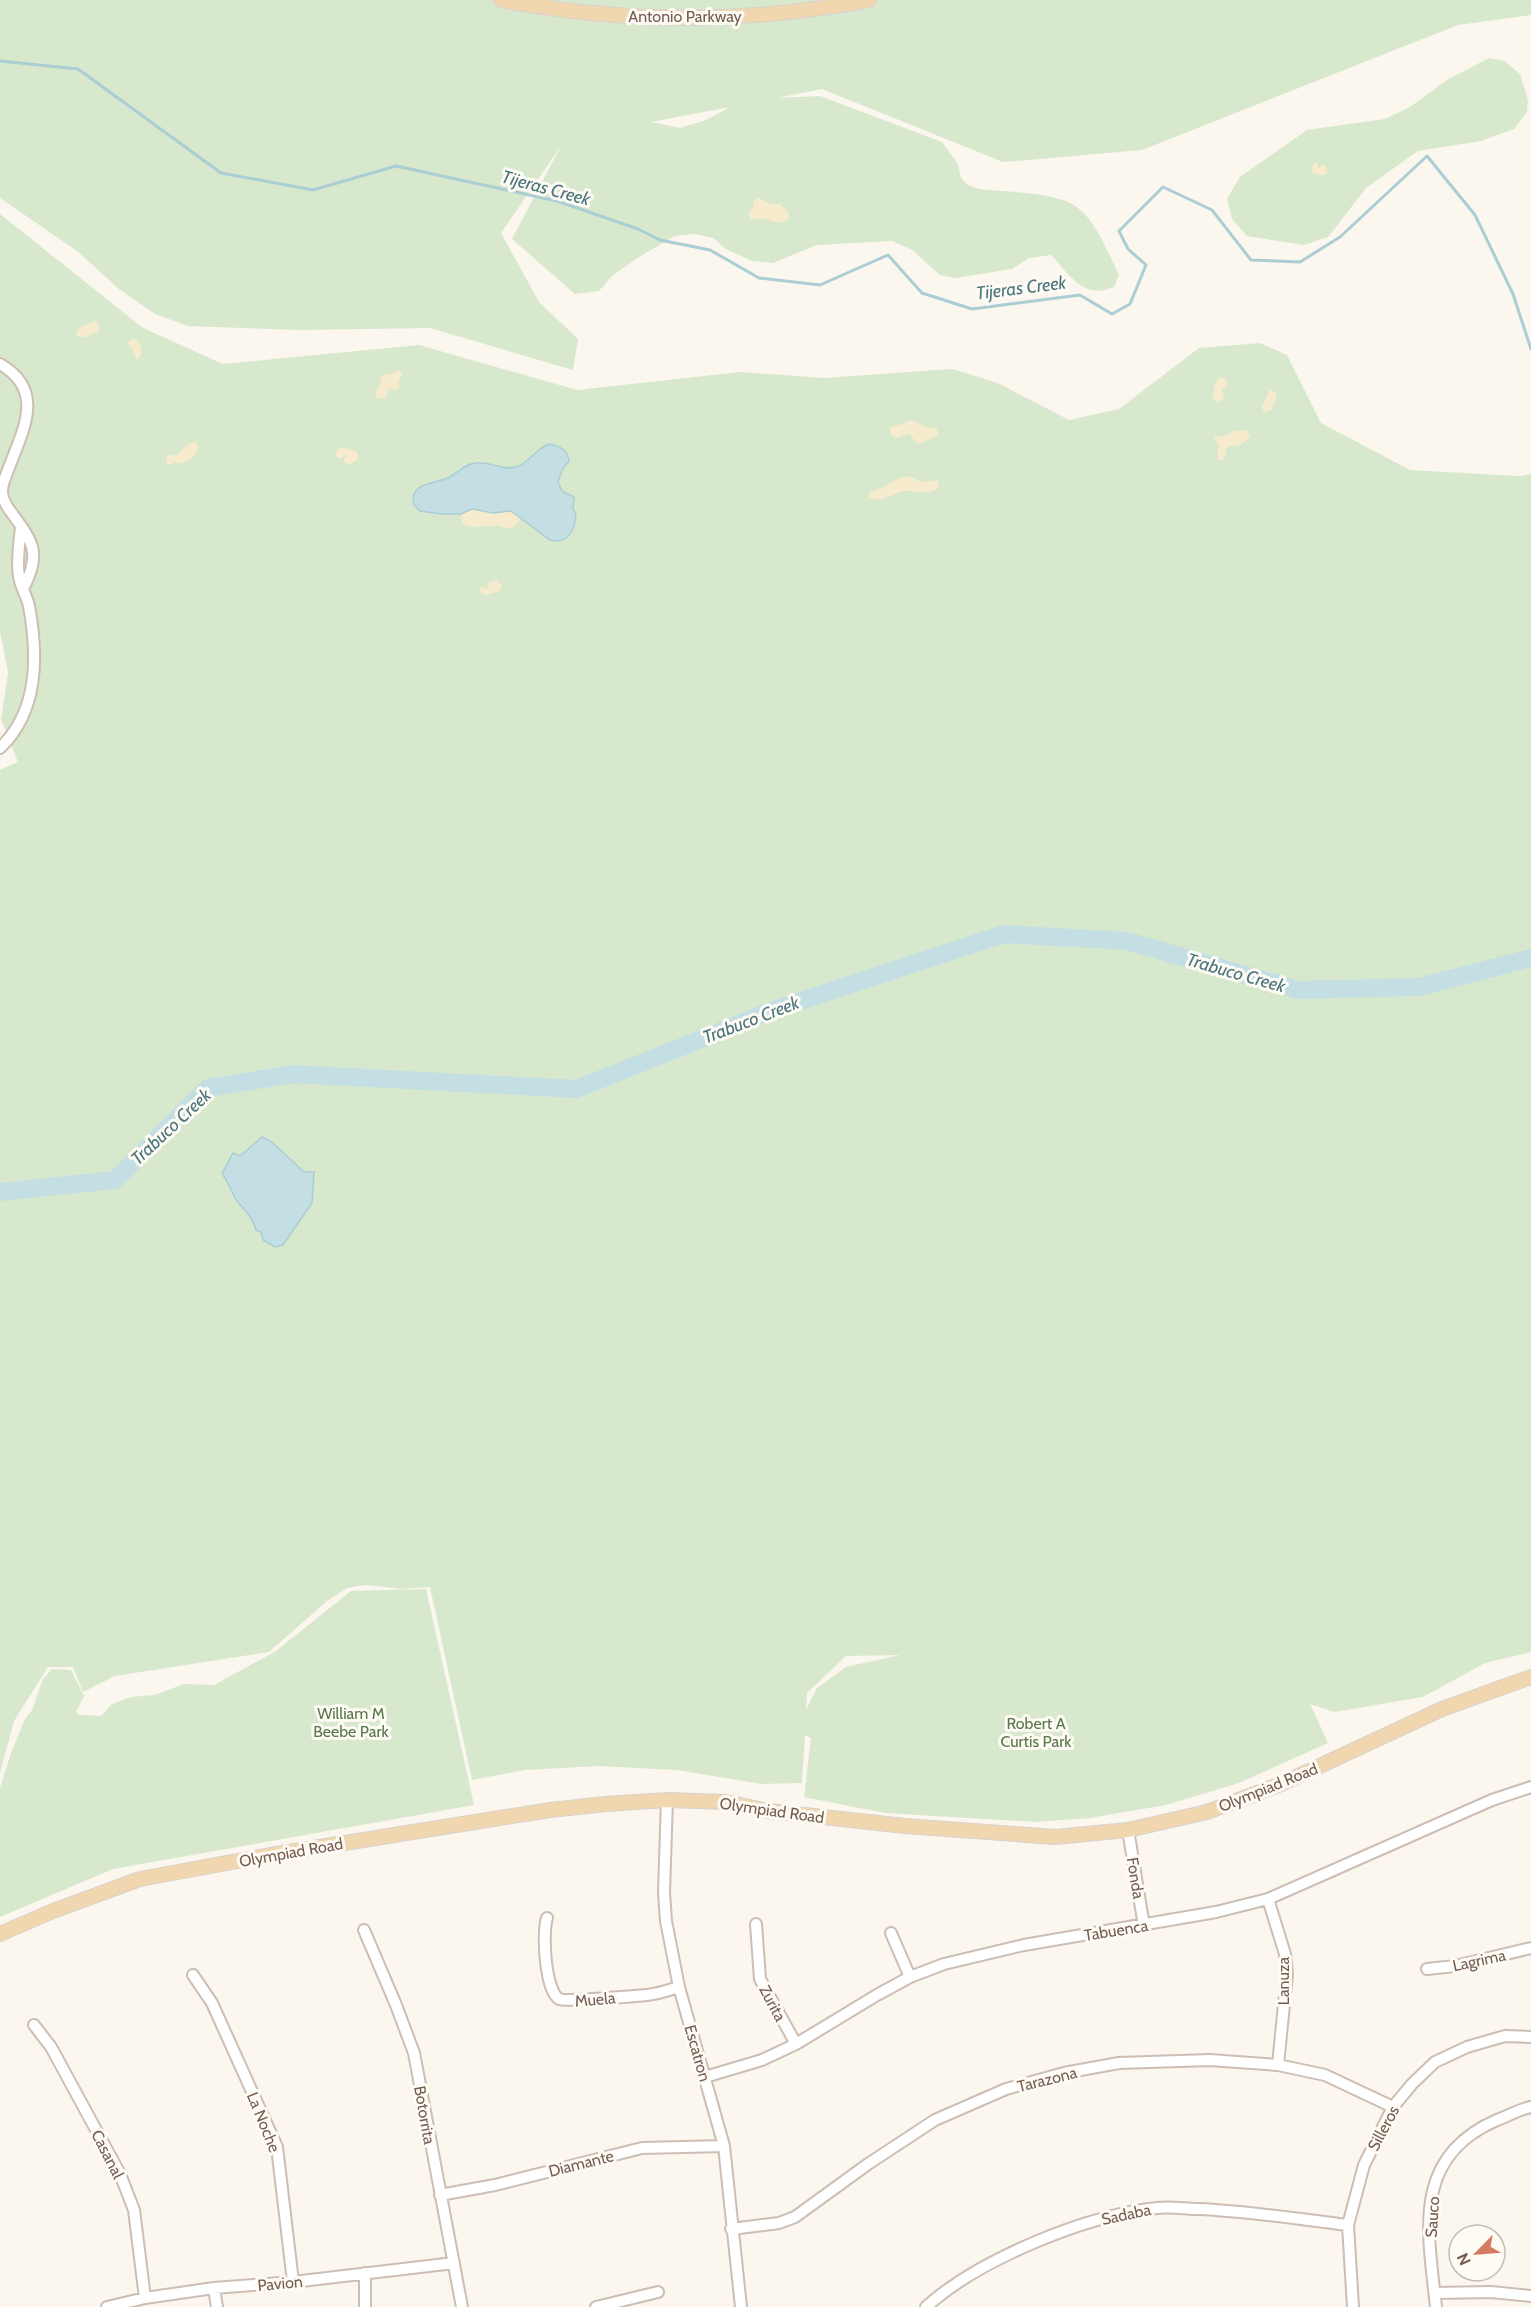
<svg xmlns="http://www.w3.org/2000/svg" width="1531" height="2307" font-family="Cabin,sans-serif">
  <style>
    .green { fill: #d8e8cd; fill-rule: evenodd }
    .sand { fill: #f6eccd }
    .water { fill: #c4dfe3; stroke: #abced4; stroke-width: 1.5 }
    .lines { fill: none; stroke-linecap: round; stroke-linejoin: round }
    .stream { stroke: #abced4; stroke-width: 3 }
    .river { stroke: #c4dfe3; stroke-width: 18 }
    .minor-casing { stroke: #cdbeb4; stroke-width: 14 }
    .major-casing { stroke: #d8d2cf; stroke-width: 16 }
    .minor { stroke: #fff; stroke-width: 10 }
    .major { stroke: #f1d7af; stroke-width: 14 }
    .labels { text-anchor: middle; stroke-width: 6; stroke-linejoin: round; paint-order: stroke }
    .street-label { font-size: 16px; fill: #745e52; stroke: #fefaf4 }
    .park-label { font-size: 16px; fill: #59784c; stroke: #fefaf4 }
    .water-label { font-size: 18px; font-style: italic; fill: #4b767e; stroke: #fefaf4 }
  </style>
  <rect width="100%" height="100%" fill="#fbf6ee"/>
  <path class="green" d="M0 0H1531V15L1458 25 1142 150 1003 162 822 89 777 98 820 96 942 142 958 164 961 178 968 185 979 189C1005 192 1059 192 1078 208 1097 223 1108 253 1119 275L1114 287C1083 300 1070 275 1051 255L1029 258 1012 269 955 278 940 275 912 250 892 241 817 245 773 263 752 261 726 249 713 238 695 234 675 236 639 257 612 276 599 291 575 294 512 239 561 146 501 233 539 302 578 339 573 370 430 328 299 330 188 326 155 314 119 289 77 251 0 198ZM730 107 706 120 680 128 651 122Z
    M1489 58 1504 61 1520 74 1528 100 1527 112 1514 129 1481 141 1418 151 1366 188 1328 237 1304 245 1247 236 1232 219 1227 199 1240 177 1307 130 1385 119 1410 107 1447 80Z
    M0 214 143 328 223 364 419 345 577 390 740 372 824 378 952 369 998 383 1069 420 1119 409 1199 348 1260 343 1287 355 1321 423 1410 470 1520 476 1531 474V1652L1485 1663 1423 1697 1334 1712 1310 1704 1328 1743 1239 1783 1166 1805 1090 1818 1035 1822 885 1813 804 1797 811 1738 805 1735 802 1783 762 1784 677 1770 597 1766 525 1770 472 1780 430 1587 402 1589 365 1585 347 1588 327 1601 269 1652 115 1676 83 1692 73 1667H48L14 1721 0 1773V770L18 762 1 719 8 673 0 631ZM262 1137 304 1172H314L312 1184 263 1240 261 1232 256 1229C251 1211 232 1201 228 1181 226 1173 231 1161 233 1153L240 1156ZM900 1655 846 1667 817 1688 806 1710 807 1693 846 1656Z
    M426 1589 474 1805 113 1869 0 1917V1788L11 1753 25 1719 32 1710 43 1679 52 1669 71 1670 84 1696 76 1712 80 1715 101 1716 112 1704 131 1697 155 1695 184 1684 214 1685 276 1651 351 1591Z"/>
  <path class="sand" d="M1317 162 1319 169 1322 165 1326 167 1327 174 1322 175 1313 173 1311 167Z
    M759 198 771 204H780L788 212 789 220 778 223 763 218 751 220 748 214 753 207 754 201Z
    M96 321 99 326V332L85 337 76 336V332L82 326Z
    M132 339C140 340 142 348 141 355L138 359H136L132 349 127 343Z
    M398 370 403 374 398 381 400 388 396 390 389 388 386 398H377L375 393 380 385 381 377 385 374 391 375Z
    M1224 377 1228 384 1222 390 1224 398 1218 402 1213 398 1214 387 1219 378Z
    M1270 390 1276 392C1277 397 1273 403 1272 409L1264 413 1262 406Z
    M909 420 916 422 924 427 937 429 938 436 918 444 909 434 897 438 891 435 890 427 903 424Z
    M1245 430 1250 434 1249 438 1240 445 1227 447 1224 460H1219L1217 454 1219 447 1214 437 1226 436 1233 431Z
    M195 442 199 447 193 457 181 464 176 462 169 465 166 462 167 456 178 454 188 444Z
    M345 448 356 451 358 455 357 460 351 464 343 462 347 454 340 459 335 456 338 449Z
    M908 476 921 482 937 480 939 487C927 497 919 490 906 491 892 492 881 506 868 496L871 491C885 490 893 478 908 476Z
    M472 509C479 510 485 513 493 513 504 513 515 506 520 520 517 524 514 528 509 528 505 528 502 527 499 526 487 525 472 530 462 523L461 514Z
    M497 580 502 586 500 591 485 595 479 592 480 586 488 589 487 583Z"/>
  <path class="water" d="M550 444C560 447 568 449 569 461L562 470 558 482 562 491 574 497 573 509 576 514C575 530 568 545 550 540L511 511 493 513 472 509 461 514H442L420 511 414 505C408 483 434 484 448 478 458 473 464 464 476 463 491 461 502 471 516 467 530 463 536 447 550 444Z
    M262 1137 272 1142 304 1172H314L312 1203 283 1245 275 1247 263 1240 261 1232 256 1230C253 1217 244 1210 237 1201 231 1192 229 1182 222 1174L233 1153 240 1156Z"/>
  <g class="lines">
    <path class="stream" d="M0 61 78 69 221 173 313 190 396 166 557 201 638 229 660 240 710 250 759 278 820 285 888 255 922 293 972 309 1080 295 1112 314 1130 304 1146 265 1128 249 1119 231 1163 187 1212 210 1251 260 1300 262 1340 237 1427 156 1475 215 1513 294 1531 349"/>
    <path class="river" d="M0 1192 115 1180 208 1088 293 1074 577 1089 776 1009 1004 934 1127 941 1298 990 1419 987 1531 958"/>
    <g class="minor-casing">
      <path id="minor" d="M0 364C45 390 24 428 10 465 7 473 2 483 2 491 2 498 7 507 11 512 32 541 42 552 24 587
        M0 748C39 711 38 655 29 606 27 596 20 586 19 576 16 562 20 540 21 526
        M667 1800 664 1892 666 1921 679 1987 724 2146 741 2307
        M1128 1830 1144 1926
        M1268 1899 1285 1954 1287 1974 1278 2065
        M547 1918C542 1933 545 1990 559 1999 565 2002 636 1996 647 1995 658 1994 669 1990 679 1987
        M756 1924 760 1979 796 2044
        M364 1930 396 2005 414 2053 462 2307
        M891 1933 910 1977
        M1427 1969 1455 1966 1531 1948
        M193 1975 212 2003 277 2147 293 2282
        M34 2025 51 2047 120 2174 134 2210 145 2298
        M705 2077 762 2060 796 2044 877 1995 910 1977 944 1964 1024 1945 1216 1912 1268 1899 1492 1800 1531 1787
        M440 2195 495 2185 642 2148 724 2146
        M731 2229 779 2223 795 2217 868 2164 935 2120 1006 2089 1064 2073 1119 2063 1210 2060 1278 2065 1325 2075 1393 2107
        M365 2273V2307
        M214 2288 217 2307
        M1435 2293 1491 2292 1531 2296
        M107 2307 145 2298 214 2288 293 2282 454 2263
        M596 2307 658 2292
        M926 2307C979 2259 1087 2215 1157 2208 1171 2206 1185 2209 1198 2209 1248 2211 1298 2219 1348 2225
        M1353 2307 1348 2225 1364 2165 1393 2107 1412 2084 1435 2062 1467 2047 1505 2036 1531 2037
        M1436 2307C1428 2232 1411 2157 1497 2120 1508 2116 1520 2109 1531 2107"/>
    </g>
    <g class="major-casing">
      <path id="major" d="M501 0C623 23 747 24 869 0
        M0 1934 53 1911 140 1879 270 1855 550 1810 606 1804 667 1800 726 1802 768 1811 905 1826 1055 1837 1128 1830 1207 1812 1281 1784 1442 1709 1531 1677"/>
    </g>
    <use href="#minor" class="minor"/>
    <use href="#major" class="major"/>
  </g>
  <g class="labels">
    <g class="street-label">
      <text x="685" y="22">Antonio Parkway</text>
      <text transform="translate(1268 1787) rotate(-22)" y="6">Olympiad Road</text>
      <text transform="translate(772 1810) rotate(8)" y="6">Olympiad Road</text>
      <text transform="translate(291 1852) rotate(-10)" y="6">Olympiad Road</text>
      <text transform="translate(1136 1878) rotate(81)" y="6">Fonda</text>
      <text transform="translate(1116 1930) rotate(-9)" y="6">Tabuenca</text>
      <text transform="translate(1479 1960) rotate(-12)" y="6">Lagrima</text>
      <text transform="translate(1283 1981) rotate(-90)" y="6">Lanuza</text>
      <text transform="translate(595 1999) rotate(-5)" y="6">Muela</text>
      <text transform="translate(773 2003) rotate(62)" y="6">Zurita</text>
      <text transform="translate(698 2053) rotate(74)" y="6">Escatron</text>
      <text transform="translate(1047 2079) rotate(-14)" y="6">Tarazona</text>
      <text transform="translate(425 2115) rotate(80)" y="6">Botorrita</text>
      <text transform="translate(264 2122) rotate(68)" y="6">La Noche</text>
      <text transform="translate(1383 2128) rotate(-62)" y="6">Silleros</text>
      <text transform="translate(108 2154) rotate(63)" y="6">Casanal</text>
      <text transform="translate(581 2163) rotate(-14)" y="6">Diamante</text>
      <text transform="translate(1126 2214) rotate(-12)" y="6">Sadaba</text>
      <text transform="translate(1432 2217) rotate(-86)" y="6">Sauco</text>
      <text transform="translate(280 2283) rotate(-5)" y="6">Pavion</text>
    </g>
    <g class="park-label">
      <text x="351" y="1719">William M<tspan x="351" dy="18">Beebe Park</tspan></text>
      <text x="1036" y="1729">Robert A<tspan x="1036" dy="18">Curtis Park</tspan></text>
    </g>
    <g class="water-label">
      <text transform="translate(546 188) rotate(15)" y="6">Tijeras Creek</text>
      <text transform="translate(1021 288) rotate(-7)" y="6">Tijeras Creek</text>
      <text transform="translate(1236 973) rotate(16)" y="6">Trabuco Creek</text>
      <text transform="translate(751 1020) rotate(-21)" y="6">Trabuco Creek</text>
      <text transform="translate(171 1127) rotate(-43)" y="6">Trabuco Creek</text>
    </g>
  </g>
  <g transform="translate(1477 2253) rotate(245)"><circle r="28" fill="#fefaf4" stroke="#c7bcb3" stroke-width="1.5"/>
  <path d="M0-4.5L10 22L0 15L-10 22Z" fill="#d57b63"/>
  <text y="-9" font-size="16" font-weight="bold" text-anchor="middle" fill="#745e52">N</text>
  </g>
</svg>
